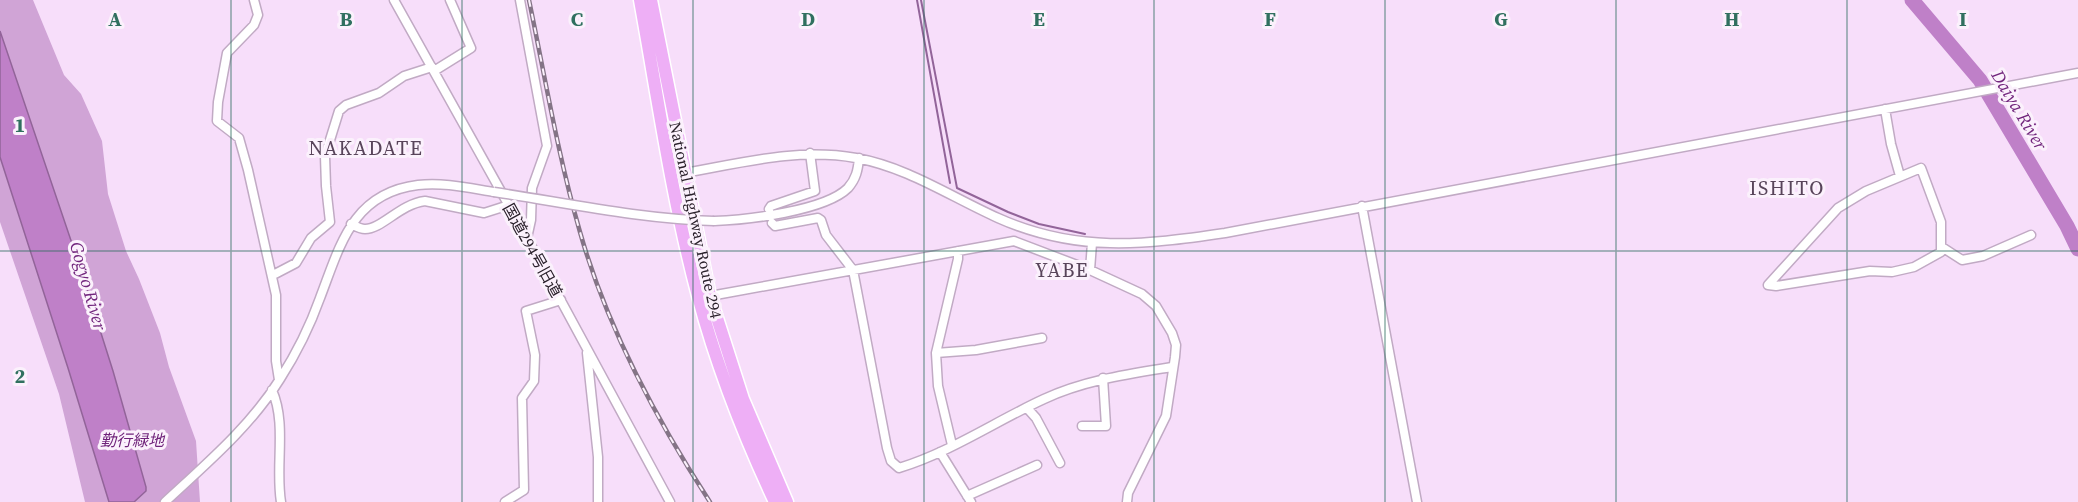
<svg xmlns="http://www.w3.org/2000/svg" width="2078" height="502" font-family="'Source Serif 4','Noto Sans JP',serif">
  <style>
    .green { fill: #d0a4d6 }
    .water { fill: #bf80c8; stroke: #926499; stroke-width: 1.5 }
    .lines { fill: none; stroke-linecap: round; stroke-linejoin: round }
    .stream { stroke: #926499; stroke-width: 2 }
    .river { stroke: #bf80c8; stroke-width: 15 }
    .minor-casing { stroke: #c1aac4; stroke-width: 11 }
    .highway-casing { stroke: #fff; stroke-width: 15 }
    .minor { stroke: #fff; stroke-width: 8 }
    .highway { stroke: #eeaff6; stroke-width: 12 }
    .rail-casing { stroke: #847486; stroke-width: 4.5 }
    .rail { stroke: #fbf1fc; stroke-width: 2; stroke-dasharray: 7; stroke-linecap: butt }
    .minor-bridge-casing { stroke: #c1aac4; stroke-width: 11; stroke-linecap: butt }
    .minor-bridge { stroke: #fff; stroke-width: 8 }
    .grid { fill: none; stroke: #30705f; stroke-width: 1.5; stroke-opacity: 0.55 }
    .labels { text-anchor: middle; stroke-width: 6; stroke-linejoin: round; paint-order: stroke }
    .street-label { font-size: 16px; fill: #2a212b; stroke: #fbf1fc }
    .park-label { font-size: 16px; font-style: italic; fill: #6f237a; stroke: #fbf1fc }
    .water-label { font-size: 18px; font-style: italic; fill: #72267d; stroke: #fbf1fc }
    .quarter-label { font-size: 20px; letter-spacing: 1.5px; fill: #58445a; stroke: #fbf1fc }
    .grid-label { font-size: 20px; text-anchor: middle; font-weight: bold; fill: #30705f; stroke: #fbf1fc; stroke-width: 6; stroke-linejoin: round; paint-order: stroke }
  </style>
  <rect width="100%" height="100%" fill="#f7defa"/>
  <path class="green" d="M0 0H33L64 75 81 94 102 141 108 194 126 251 139 279 160 333 169 367 196 441 200 502H85L59 394 0 222Z"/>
  <path class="water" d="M0 31 81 270 113 371 146 487V491L134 502H109L68 368 0 157Z"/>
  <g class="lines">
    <path class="stream" d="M917 0 950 183
      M921 0 957 188 1008 212 1039 224 1085 234"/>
    <path class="river" d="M1912 0 1980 80 2067 226 2078 249"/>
    <g class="minor-casing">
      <path id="minor" d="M254 0 258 15 254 25 227 53 218 102 217 121 239 138 248 170 276 295V361L279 380
        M394 0 527 238 670 502
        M520 0 547 146 532 188 531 220 527 238
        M434 71 471 48 450 0
        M1885 109 1891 144 1900 176
        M1921 168 1941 222V252L1914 267 1892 272 1870 271 1776 286 1768 285 1838 208 1866 191Z
        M673 175C735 165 793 147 856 158 907 167 951 197 998 218 1076 253 1144 245 1225 233L2078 73
        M1362 206 1417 502
        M769 209 771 206 815 191 810 153
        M714 221C746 220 825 211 848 188 856 179 858 170 859 158
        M772 223 775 226 818 218 821 220 826 235 853 270 887 448 891 461 899 468C951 452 996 421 1044 399 1085 380 1129 374 1172 367
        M351 224C355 226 360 229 365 229 382 229 400 204 425 201L484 213 509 205
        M1942 247 1962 260 1983 256 2031 235
        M1090 270 1092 243
        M273 275 296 263 311 238 330 222 326 186 325 156 339 111 346 105 379 93 404 76 432 67
        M710 296 1014 241 1090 270 1142 294 1156 306 1172 333 1176 345 1175 357 1166 416 1128 493 1127 502
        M587 353 598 457V502
        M936 353 976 350 1042 338
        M272 390C287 424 275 466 281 502
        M1027 408 1036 418 1060 463
        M1082 426H1106L1103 378
        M952 445 938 386 936 353 958 259V251
        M940 452 971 502
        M967 496 1037 465
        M165 502C206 464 250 427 280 379 296 354 310 326 320 298 340 246 352 193 418 185 443 182 469 188 494 192
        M505 502 524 490 522 398 534 381 535 355 526 311 561 300"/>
    </g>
    <g class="highway-casing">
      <path id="highway" d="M640 0C658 99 672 199 698 296 717 367 744 436 775 502
        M651 0 710 296 743 399 787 502"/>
    </g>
    <use href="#minor" class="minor"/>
    <use href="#highway" class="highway"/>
    <g class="rail-casing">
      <path id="rail" d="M529 0C545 77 558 156 580 232 607 328 656 419 710 502"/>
    </g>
    <use href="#rail" class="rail"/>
    <g class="minor-bridge-casing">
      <path id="minor-bridge" d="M494 192C567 203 640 219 714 221"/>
    </g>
    <use href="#minor-bridge" class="minor-bridge"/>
  </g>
  <path class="grid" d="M231 0V502M462 0V502M693 0V502M924 0V502M1154 0V502M1385 0V502M1616 0V502M1847 0V502M0 251H2078"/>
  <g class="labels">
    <g class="street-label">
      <text transform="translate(696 220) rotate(78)" y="6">National Highway Route 294</text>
      <text transform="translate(533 250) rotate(61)" y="6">国道294号旧道</text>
    </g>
    <g class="park-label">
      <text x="132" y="446">勤行緑地</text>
    </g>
    <g class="water-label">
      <text transform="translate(2019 110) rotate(59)" y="6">Daiya River</text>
      <text transform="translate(88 286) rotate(74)" y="6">Gogyo River</text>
    </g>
    <g class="quarter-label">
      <text x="366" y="155">NAKADATE</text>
      <text x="1787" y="195">ISHITO</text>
      <text x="1062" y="277">YABE</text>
    </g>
  </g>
  <g class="grid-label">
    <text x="115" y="26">A</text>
    <text x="346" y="26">B</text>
    <text x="577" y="26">C</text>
    <text x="808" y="26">D</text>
    <text x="1039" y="26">E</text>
    <text x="1270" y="26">F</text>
    <text x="1501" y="26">G</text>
    <text x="1732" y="26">H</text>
    <text x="1963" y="26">I</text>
    <text x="20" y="132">1</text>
    <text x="20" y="383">2</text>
  </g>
</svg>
